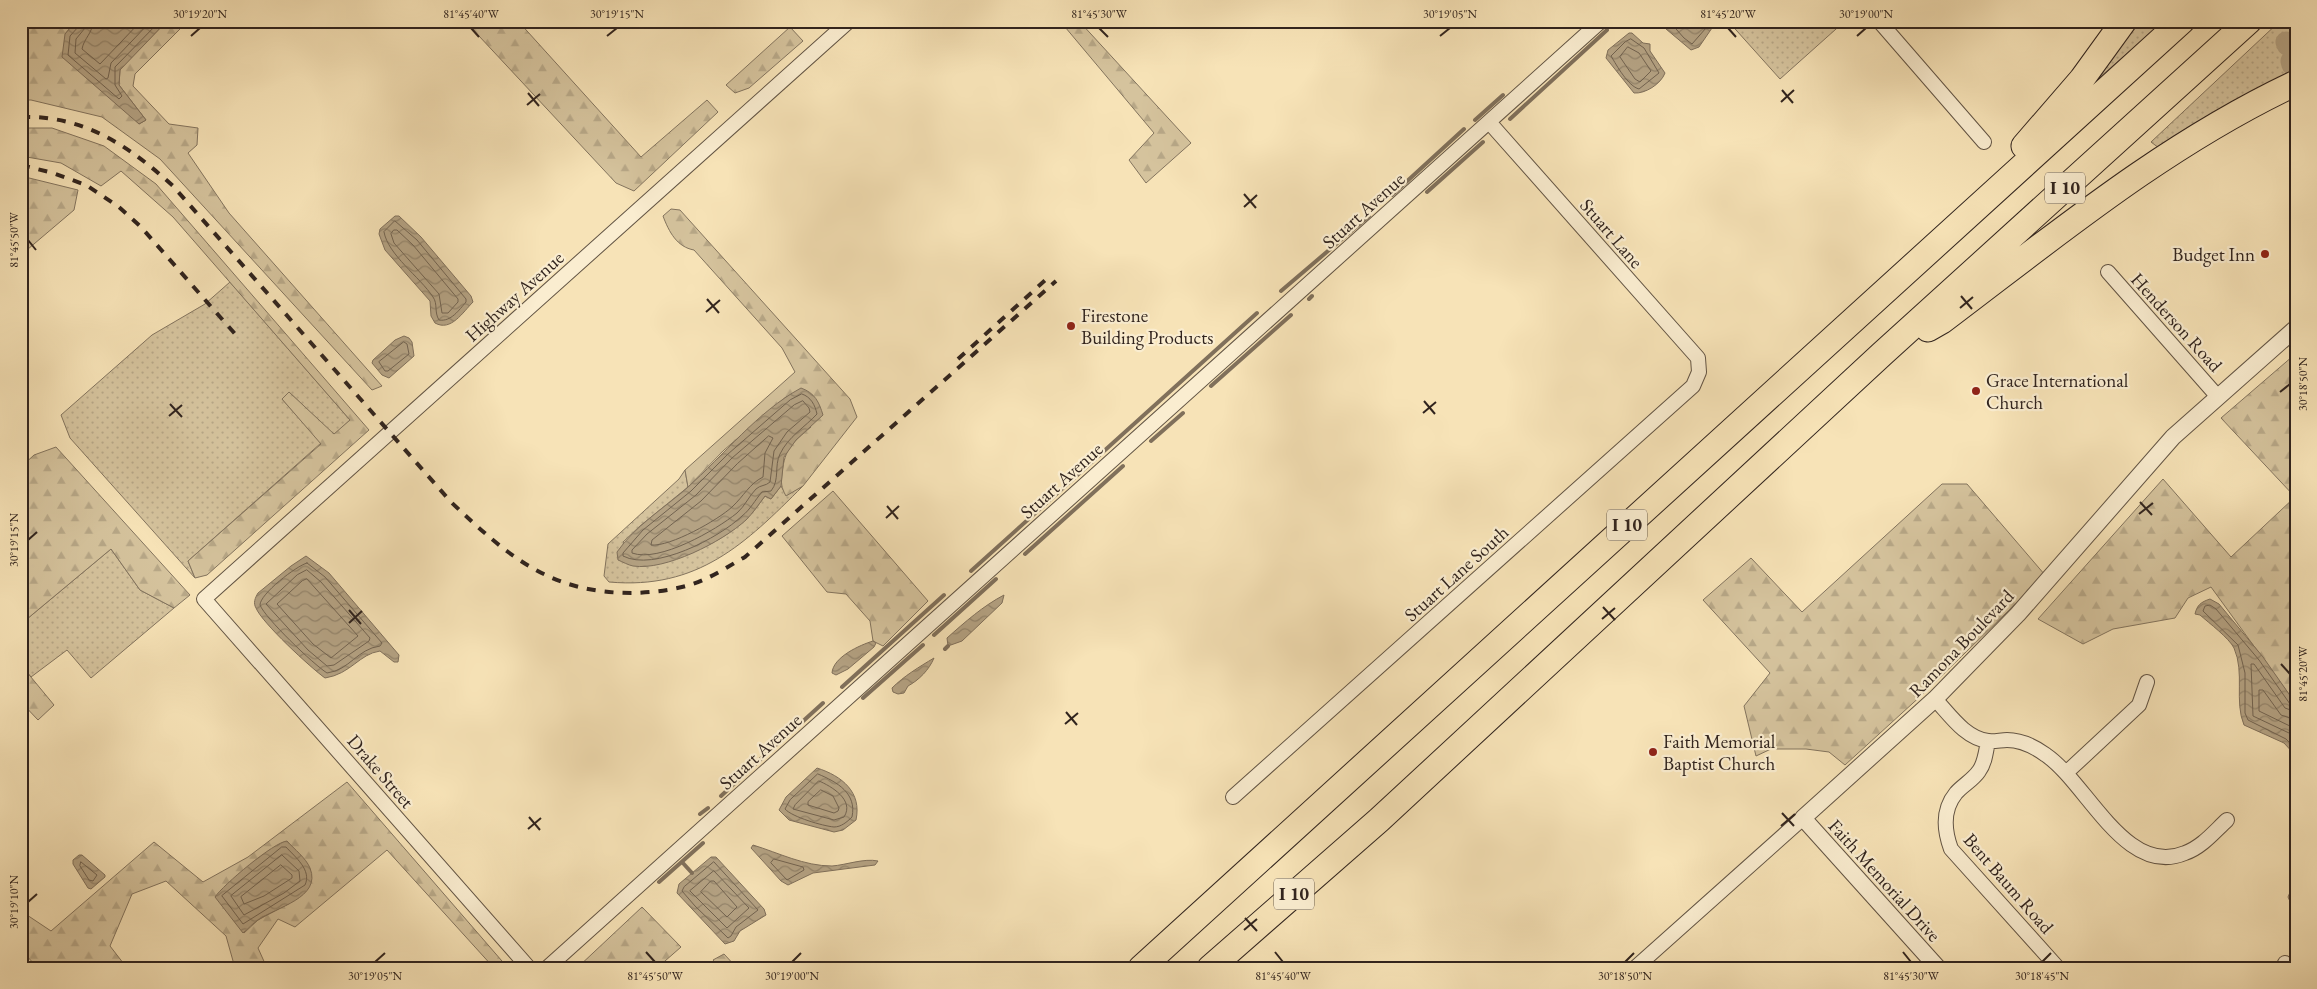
<svg xmlns="http://www.w3.org/2000/svg" width="2317" height="989" font-family="'EB Garamond',serif">
  <style>
    .grass { fill: url(#grass-dots); stroke: #83745e }
    .forest { fill: url(#forest-firs); stroke: #83745e; fill-rule: evenodd }
    .water { fill: url(#water-waves); stroke: #80705b }
    .lines { fill: none; stroke-linecap: round; stroke-linejoin: round }
    .shore { stroke: #726350; stroke-width: 1 }
    .stream { stroke: #80705b; stroke-width: 4 }
    .river { stroke: #b4a283; stroke-width: 21 }
    .minor-casing { stroke: #625444; stroke-width: 16 }
    .tertiary-casing { stroke: #625444; stroke-width: 18 }
    .motorway-casing { stroke: #31241e; stroke-width: 27 }
    .minor { stroke: #faedd0; stroke-width: 14 }
    .tertiary { stroke: #faedd0; stroke-width: 16 }
    .motorway { stroke: #f7e3b7; stroke-width: 25 }
    .rail { stroke: #31241e; stroke-width: 4; stroke-dasharray: 9 9; stroke-linecap: butt }
    .ticks { fill: none; stroke: #31241e; stroke-width: 2 }
    .poi-dot { fill: #8f2418; stroke: #faedd0; stroke-width: 2 }
    .labels { text-anchor: middle; stroke-width: 4.5; stroke-linejoin: round; paint-order: stroke }
    .shield { fill: #faedd0; stroke: #6d6053; stroke-width: 1 }
    .shield-label { font-size: 18px; font-weight: bold; fill: #31241e }
    .street-label { font-size: 19px; fill: #31241e; stroke: #faedd0 }
    .poi-label { font-size: 19px; fill: #31241e; stroke: #faedd0; text-anchor: start }
    .neatline { fill: none; stroke: #31241e; stroke-width: 2 }
    .ticks-label { font-size: 12px; text-anchor: middle; fill: #31241e }
  </style>
  <defs>
    <pattern id="grass-dots" width="8" height="8" patternUnits="userSpaceOnUse" patternTransform="scale(1.25)"><rect width="8" height="8" fill="#d5c39d"/><path d="M2 2h.1M6 6h.1" fill="none" stroke="#b7a787" stroke-width="1.8" stroke-linecap="round"/></pattern>
    <pattern id="forest-firs" width="22" height="20" patternUnits="userSpaceOnUse" patternTransform="scale(1.25)"><rect width="22" height="20" fill="#d5c39d"/><path d="M5 1l3.5 6h-7zM16 11l3.5 6h-7z" fill="#b7a787"/></pattern>
    <pattern id="water-waves" width="16" height="10" patternUnits="userSpaceOnUse" patternTransform="scale(1.25)"><rect width="16" height="10" fill="#b4a283"/><path d="M0 5q4-4 8 0t8 0" fill="none" stroke="#93846b"/></pattern>
  </defs>
  <rect width="100%" height="100%" fill="#f7e3b7"/>
  <filter id="stains"><feTurbulence type="fractalNoise" baseFrequency=".004" numOctaves="4"/><feColorMatrix values="0 0 0 0 .2 0 0 0 0 .09 0 0 0 0 .02 0 0 0 .5 -.17"/></filter>
  <radialGradient id="worn" r=".72"><stop offset=".6" stop-color="#630" stop-opacity="0"/><stop offset="1" stop-color="#630" stop-opacity=".3"/></radialGradient>
  <path class="grass" d="M1728 21H1845L1780 79Z
    M2130 21H2164L2075 99Z
    M2280 21H2296V78L2159 148 2151 142Z
    M230 282 350 420 334 435 289 392 282 399 321 443 188 561 195 578 70 438 61 415 152 335 205 304Z
    M685 470 688 487 640 526 623 542 666 562C694 552 723 541 745 520 753 513 759 504 765 496L771 499 781 486 786 495 803 486C745 544 698 590 609 582L604 576 608 544 679 479Z
    M111 549 140 590 174 608 91 678 67 650 31 677 21 665V624Z"/>
  <path class="forest" d="M33 21H76L65 34 139 124 146 120 119 85 120 69 167 21H188L135 74 133 86 169 124 198 128 197 145 188 153 229 213 382 386 372 390 160 159 102 117 31 100H21V34Z
    M465 21H518L641 157 707 100 718 112 634 191 616 183Z
    M1060 21H1079L1191 143 1146 183 1129 160 1154 133Z
    M790 27 803 41 749 88 735 93 726 85Z
    M21 128H52L104 146 156 184 369 430 207 575 195 578 188 561 321 444 282 399 289 392 334 434 350 420 173 217 121 171 101 186 61 163 21 156Z
    M21 176 78 190 74 210 21 255Z
    M671 209 680 210 850 399 857 417 803 486 786 496C781 487 781 483 782 473 785 448 792 443 811 427L787 396 724 450 688 487 685 470 795 372 782 348 694 250C677 247 669 232 663 216Z
    M2293 356 2296 360V704L2211 587 2188 598 2175 618 2113 629 2083 644 2038 619 2163 479 2231 557 2295 497 2221 418Z
    M56 447 190 595 174 608 140 590 111 549 21 624V467L34 455Z
    M1942 484H1967L2045 575 1924 693 1845 765 1829 752 1806 749H1771L1756 756 1744 706 1770 673 1703 600 1751 558 1802 612Z
    M833 491 928 601 883 646 873 641 870 621 846 594 827 592 782 536Z
    M21 665 54 705 38 720 21 702Z
    M347 782 508 968H494L387 850 295 927 278 919 258 948 267 968H235L226 936 166 881 132 894 110 946 127 968H38L21 950V911L51 931 154 842 203 882 248 857ZM257 859 290 903 258 920 244 933 242 873Z
    M642 907 681 947 657 968H577Z
    M724 954 737 968H720L713 960Z"/>
  <path class="water" d="M76 21H167L120 70 119 85 146 120 139 124 62 57 65 34Z
    M1663 21H1710L1712 28 1699 47 1691 50 1666 29Z
    M1629 33H1632L1643 43 1650 44V51L1665 73C1661 84 1645 94 1634 93L1606 58 1608 50Z
    M395 216H399L421 237 471 296 473 302C463 312 451 332 435 323L431 316 430 301 385 250 379 234 380 229Z
    M404 336 409 338 412 342 414 356 389 378 382 375 372 363 373 360 395 340Z
    M801 388C815 393 819 402 823 415L796 440 784 457 781 486 771 499 765 496C759 504 753 513 746 520 722 542 665 571 633 566 628 565 623 562 618 560L617 552C635 526 663 509 687 488 724 455 757 412 801 388Z
    M306 556 329 573 399 655 398 662H394L380 651C359 654 351 674 325 678 311 668 262 623 256 608 253 603 255 598 258 593L291 566Z
    M1004 595 1002 603 962 641 948 646 947 638C965 622 983 606 1004 595Z
    M2210 599 2219 604 2263 657 2296 704V756L2284 743 2244 725C2234 701 2245 673 2234 648 2229 638 2209 623 2200 615L2195 614C2197 605 2201 602 2210 599Z
    M873 641 876 643 874 647 848 669 836 675 832 673C833 657 860 645 873 641Z
    M934 658C929 670 919 680 908 686L904 693 898 694 893 692 892 688C904 676 919 667 934 658Z
    M817 768C842 776 862 792 856 820L843 830 834 832 789 820 779 810 786 797Z
    M287 841C294 849 306 858 310 868 322 898 276 907 258 920 253 923 248 929 243 933L215 897C223 885 274 842 287 841Z
    M753 845C779 853 804 866 832 866 846 865 864 858 878 861L875 865 813 873 788 885 781 881 751 848Z
    M79 855H82L105 875V877L91 889 88 888 73 864V860Z
    M711 857H716L764 909 766 915 740 931 734 941 725 944 677 893 679 884Z
    M2296 878V923L2290 911 2292 906 2288 897Z"/>
  <g class="lines">
    <path class="shore" d="M80 21 79 26 70 36 68 55 119 99 122 96 115 85V67L160 21
      M86 21 85 28 76 39 75 53 106 79 108 78 111 63 151 21
      M93 21C93 33 84 38 82 49L100 64 141 21
      M1669 21 1684 38 1692 44 1706 28 1705 21
      M1631 39 1644 48 1659 73 1639 89C1628 86 1617 66 1611 56L1625 42Z
      M1628 47 1639 53 1651 71 1640 82 1635 79 1620 57Z
      M395 221 417 240 466 299V302C459 310 451 322 439 320 434 312 438 304 433 297 420 277 388 255 384 232Z
      M394 230H397L413 245 458 299V302L448 313H442L439 294 394 243 391 234Z
      M404 342 407 344 409 354 388 371H385L379 362Z
      M802 394C811 397 815 405 817 414 805 427 788 437 780 454 774 466 780 480 771 491L762 492C755 500 750 510 742 516 719 538 654 572 623 556V553L643 530 691 491 728 454 790 400Z
      M803 401 809 408 810 412 787 432 774 451 770 482C766 486 760 485 756 489 749 496 745 506 737 513 716 530 659 563 632 553V550L647 534 696 495 732 458 794 405Z
      M769 436 773 438 765 453 763 477C749 484 744 496 732 507 718 520 670 547 651 545L652 540 701 501 737 464Z
      M307 563 325 577 382 643 380 646C357 649 350 670 327 673 313 664 265 618 260 605 260 594 296 566 307 563Z
      M307 570 321 582 370 638 369 641 334 665 327 666 308 650 266 604 297 575Z
      M307 579 358 636 331 658 313 644 277 604 302 581Z
      M2296 706 2290 704 2259 660 2216 609 2210 605 2205 606 2203 611 2238 645 2245 673V713L2248 720 2286 739 2296 749
      M2296 712 2285 708 2254 664H2251L2253 716 2289 733 2296 740
      M2296 720 2281 715 2263 690H2259V711L2296 729
      M818 774C837 782 857 793 852 817 847 822 841 827 834 827 823 826 792 817 785 809L790 800Z
      M819 781C831 786 855 800 844 817L834 820 793 809 795 805Z
      M821 790 833 796 839 808 838 811 834 813 808 805V802Z
      M282 847H286C295 857 312 870 305 885L243 924 222 896Z
      M282 855 299 871 300 881 284 893 244 915 231 896Z
      M774 859 803 867 804 870 787 880 771 863Z
      M81 862 97 875 93 881 89 880 80 866Z
      M714 862 758 910 736 927 731 936 728 938 695 906 682 891 684 887Z
      M281 865 292 875V878L264 896 244 904 241 897Z
      M714 871 749 908 727 928 690 891Z
      M711 881H714L737 907 727 917 701 892Z"/>
    <path class="stream" d="M1510 119 1607 30
      M1475 120 1503 95
      M1427 192 1483 142
      M1392 195 1464 129
      M1281 291 1369 216
      M1309 299 1312 296
      M1211 386 1291 315
      M1151 441 1183 413
      M1025 554 1123 466
      M971 571 1257 313
      M934 635 996 579
      M945 649 948 646
      M842 687 944 595
      M863 698 923 645
      M801 723 823 703
      M721 796 780 741
      M700 814 708 808
      M682 862 692 873
      M659 882 703 843"/>
    <path class="river" d="M2286 42 2287 45
      M2291 61 2292 65"/>
    <g class="minor-casing">
      <path id="minor" d="M1879 21 1984 142
        M2108 272 2218 397
        M1935 699C1950 715 1965 738 1988 741 1994 742 2001 740 2007 740 2021 740 2035 747 2046 755 2087 783 2126 878 2185 853 2202 847 2214 832 2227 820
        M1988 741C1986 751 1985 763 1979 771 1973 780 1963 785 1956 793 1942 810 1944 830 1951 849L2058 968
        M2066 773 2139 705 2147 682
        M1233 797 1693 386 1699 372 1698 358 1489 122
        M21 965 24 968
        M529 968 204 599 849 21
        M547 968 1601 21
        M1635 968 1803 818
        M2283 968 2285 963"/>
    </g>
    <g class="tertiary-casing">
      <path id="tertiary" d="M1938 968 1803 818 1935 699 2018 614 2173 437 2296 328"/>
    </g>
    <g class="motorway-casing">
      <path id="motorway" d="M2024 146 2082 79 2124 21
        M1928 329 1942 321C2056 235 2166 144 2296 83
        M1141 968 2182 21
        M1210 968 1379 820 1882 354 2249 21"/>
    </g>
    <use href="#minor" class="minor"/>
    <use href="#tertiary" class="tertiary"/>
    <use href="#motorway" class="motorway"/>
    <path class="rail" d="M21 117C84 115 129 146 173 186L451 502C509 557 551 594 635 593 658 592 684 589 705 579 719 573 732 564 745 557L1056 281
      M21 165 53 173 86 185 119 207 141 227 236 335
      M958 359 1051 275"/>
  </g>
  <path class="ticks" d="M471 28 479 37M1099 28 1108 37M1728 28 1736 37M191 36 200 28M607 36 617 28M1440 36 1450 28M1857 36 1866 28M1782 90 1793 103M528 93 539 106M1781 102 1794 90M527 105 540 94M1244 194 1256 208M1244 207 1257 195M28 240 36 250M1961 296 1972 309M707 299 719 313M1960 308 1973 297M706 312 720 300M2280 392 2290 384M1424 401 1435 414M170 404 182 417M1423 413 1436 402M169 416 182 405M2140 502 2152 515M887 506 898 519M2139 514 2153 503M886 518 899 506M28 540 37 532M1603 607 1615 620M349 610 361 624M1602 619 1615 608M349 623 362 611M2281 664 2290 674M1066 712 1077 725M1065 724 1078 713M1782 813 1794 826M529 817 540 830M1781 826 1795 814M528 829 541 818M28 902 37 894M1245 918 1257 931M1244 930 1257 919M646 952 655 962M1275 952 1283 962M1903 952 1911 962M375 962 385 953M792 962 801 953M1625 962 1634 953M2042 962 2051 953"/>
  <g class="poi-dot">
    <circle cx="2265" cy="254" r="5"/>
    <circle cx="1071" cy="326" r="5"/>
    <circle cx="1976" cy="391" r="5"/>
    <circle cx="1653" cy="752" r="5"/>
  </g>
  <g class="labels">
    <g class="shield">
      <rect x="2045" y="172.5" width="40" height="31" rx="4"/>
      <rect x="1607" y="509.5" width="40" height="31" rx="4"/>
      <rect x="1274" y="878.5" width="40" height="31" rx="4"/>
    </g>
    <g class="shield-label">
      <text x="2065" y="194">I 10</text>
      <text x="1627" y="531">I 10</text>
      <text x="1294" y="900">I 10</text>
    </g>
    <g class="street-label">
      <text transform="translate(1363 210) rotate(-42)" y="7">Stuart Avenue</text>
      <text transform="translate(1612 233) rotate(49)" y="7">Stuart Lane</text>
      <text transform="translate(514 296) rotate(-42)" y="7">Highway Avenue</text>
      <text transform="translate(2177 322) rotate(48)" y="7">Henderson Road</text>
      <text transform="translate(1061 480) rotate(-42)" y="7">Stuart Avenue</text>
      <text transform="translate(1456 573) rotate(-42)" y="7">Stuart Lane South</text>
      <text transform="translate(1961 643) rotate(-46)" y="7">Ramona Boulevard</text>
      <text transform="translate(760 751) rotate(-42)" y="7">Stuart Avenue</text>
      <text transform="translate(381 771) rotate(49)" y="7">Drake Street</text>
      <text transform="translate(1885 880) rotate(48)" y="7">Faith Memorial Drive</text>
      <text transform="translate(2009 883) rotate(49)" y="7">Bent Baum Road</text>
    </g>
    <g class="poi-label">
      <text x="2255" y="261" text-anchor="end">Budget Inn</text>
      <text x="1081" y="322">Firestone<tspan x="1081" dy="22">Building Products</tspan></text>
      <text x="1986" y="387">Grace International<tspan x="1986" dy="22">Church</tspan></text>
      <text x="1663" y="748">Faith Memorial<tspan x="1663" dy="22">Baptist Church</tspan></text>
    </g>
  </g>
  <rect width="2317" height="989" fill="none" stroke="#f7e3b7" stroke-width="55"/>
  <rect x="28" y="28" width="2262" height="934" class="neatline"/>
  <g class="ticks-label">
    <text x="200" y="18">30°19'20"N</text>
    <text x="471" y="18">81°45'40"W</text>
    <text x="617" y="18">30°19'15"N</text>
    <text x="1099" y="18">81°45'30"W</text>
    <text x="1450" y="18">30°19'05"N</text>
    <text x="1728" y="18">81°45'20"W</text>
    <text x="1866" y="18">30°19'00"N</text>
    <text transform="translate(14 240) rotate(-90)" y="4">81°45'50"W</text>
    <text transform="translate(2303 384) rotate(-90)" y="4">30°18'50"N</text>
    <text transform="translate(14 540) rotate(-90)" y="4">30°19'15"N</text>
    <text transform="translate(2303 674) rotate(-90)" y="4">81°45'20"W</text>
    <text transform="translate(14 902) rotate(-90)" y="4">30°19'10"N</text>
    <text x="375" y="980">30°19'05"N</text>
    <text x="655" y="980">81°45'50"W</text>
    <text x="792" y="980">30°19'00"N</text>
    <text x="1283" y="980">81°45'40"W</text>
    <text x="1625" y="980">30°18'50"N</text>
    <text x="1911" y="980">81°45'30"W</text>
    <text x="2042" y="980">30°18'45"N</text>
  </g>
  <rect width="100%" height="100%" filter="url(#stains)"/>
  <rect width="100%" height="100%" fill="url(#worn)"/>
</svg>
